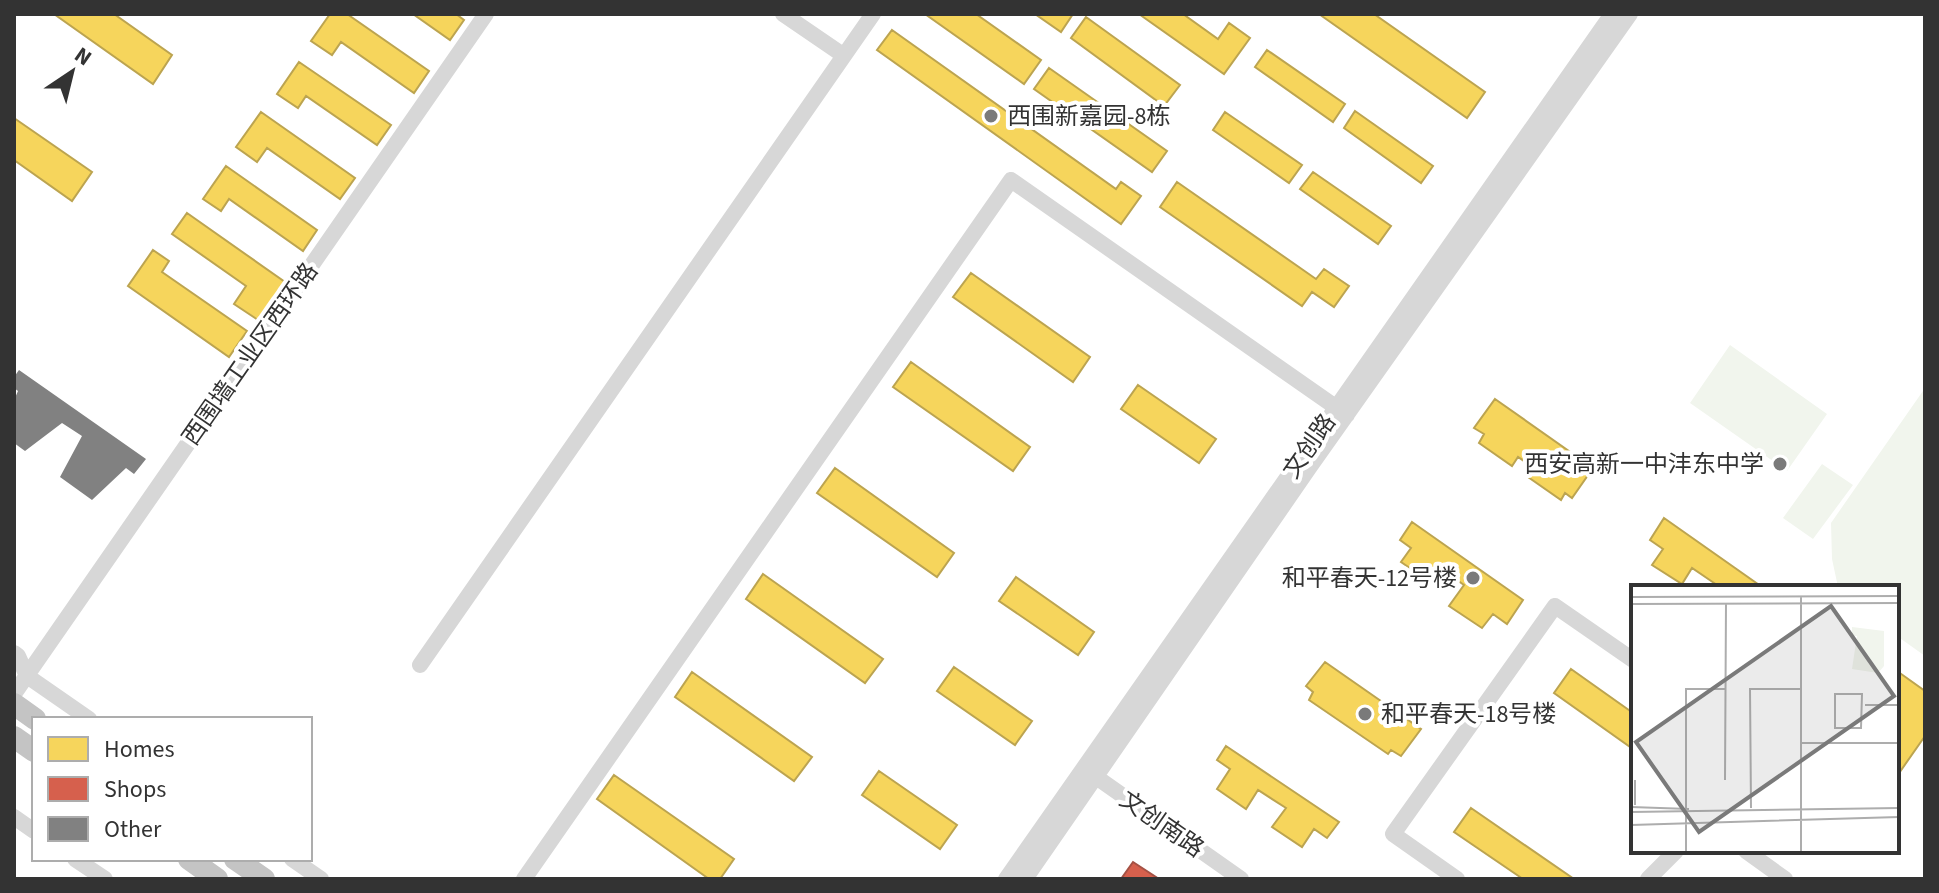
<svg xmlns="http://www.w3.org/2000/svg" width="1939" height="893" font-family="'Source Sans 3','Noto Sans SC',sans-serif">
  <style>
    .green { fill: #f1f5ed }
    .homes { fill: #f6d55c; stroke: #bca450; stroke-width: 2 }
    .shops { fill: #d6604d; stroke: #a55245; stroke-width: 2 }
    .building { fill: #818181 }
    .lines { fill: none; stroke-linecap: round; stroke-linejoin: round }
    .minor { stroke: #d7d7d7; stroke-width: 16 }
    .highway { stroke: #c4c4c4; stroke-width: 22 }
    .poi-dot { fill: #7a7a7a; stroke: #fff; stroke-width: 3 }
    .labels { text-anchor: middle; stroke-width: 8; stroke-linejoin: round; paint-order: stroke }
    .poi-label { font-size: 24px; fill: #333; stroke: #fff; text-anchor: start }
    .street-label { font-size: 24px; fill: #333; stroke: #fff }
    .inset-road { fill: none; stroke: #adadad; stroke-width: 2 }
    .view { fill: #7a7a7a; fill-opacity: 0.15; stroke: #7a7a7a; stroke-width: 4 }
    .inset-edge { fill: none; stroke: #333; stroke-width: 4 }
  </style>
  <rect width="100%" height="100%" fill="#fff"/>
  <path class="green" d="M1730 345 1827 414 1787 471 1690 403Z
    M1925 388V656L1897 636V587H1838L1832 559 1831 523Z
    M1822 464 1853 485 1813 539 1783 518Z"/>
  <path class="homes" d="M54 14H114L172 55 153 84Z
    M330 14H347L429 71 414 93 341 42 332 55 311 41Z
    M413 14H456L464 20 450 40Z
    M925 14H976L1041 60 1024 84Z
    M1035 14H1073L1061 32Z
    M1139 14H1183L1218 39 1229 23 1250 38 1224 74Z
    M1319 14H1374L1485 92 1467 118Z
    M1086 17 1180 85 1164 106 1071 38Z
    M892 30 1116 189 1121 182 1141 196 1121 224 877 50Z
    M1267 50 1345 104 1333 122 1255 67Z
    M299 62 391 125 377 145 306 96 298 108 277 94Z
    M1049 68 1167 151 1152 172 1034 89Z
    M1355 111 1433 166 1421 183 1344 128Z
    M261 112 355 178 340 199 267 148 257 162 236 147Z
    M1225 112 1302 165 1289 183 1213 130Z
    M14 118 92 172 72 201 14 160Z
    M226 166 317 230 303 251 229 199 221 211 203 199Z
    M1313 172 1391 226 1378 244 1300 189Z
    M1177 182 1316 279 1324 269 1349 286 1334 307 1312 292 1302 306 1160 207Z
    M187 213 285 282 258 320 234 304 246 286 172 234Z
    M153 250 169 261 162 272 247 331 229 357 128 286Z
    M971 273 1090 357 1073 382 953 297Z
    M911 362 1030 447 1013 471 893 387Z
    M1138 385 1216 439 1199 463 1121 409Z
    M1495 399 1593 468 1572 498 1565 493 1561 500 1528 477 1534 468 1518 457 1512 466 1479 443 1484 434 1474 428Z
    M835 468 954 553 937 577 817 493Z
    M1664 518 1762 587H1716L1717 585 1692 568 1682 584 1652 565 1663 549 1650 540Z
    M1412 522 1523 600 1507 624 1493 614 1482 628 1449 606 1464 585 1444 571 1435 585 1401 562 1411 548 1400 540Z
    M763 574 883 659 865 683 746 599Z
    M1016 577 1094 632 1078 655 999 601Z
    M1325 662 1421 729 1401 756 1391 750 1388 754 1309 700 1313 692 1306 686Z
    M954 667 1032 721 1015 745 937 691Z
    M1571 669 1633 713V749L1554 693Z
    M1897 671 1925 691V736L1897 776Z
    M692 672 812 757 794 781 675 697Z
    M1226 746 1339 822 1327 838 1314 829 1302 847 1272 827 1286 808 1258 790 1246 809 1217 789 1230 769 1217 760Z
    M879 771 957 825 940 849 862 795Z
    M614 775 734 859 720 879H709L597 799Z
    M1471 808 1574 879H1523L1454 832Z"/>
  <path class="shops" d="M1133 862 1159 879H1121Z"/>
  <path class="building" d="M19 370 146 459 134 474 126 468 92 500 60 477 82 436 62 423 25 451 14 443V400L18 391 14 388V377Z"/>
  <g class="lines">
    <path class="minor" d="M783 14 843 55
      M14 653 18 656 27 676 89 719
      M420 665 873 14
      M14 694 486 14
      M1089 772 1241 879
      M14 817 34 831
      M1746 851 1785 879
      M75 859 105 879
      M292 859 321 879
      M524 879 1011 180 1347 415
      M1006 879 1612 14
      M1025 879 1309 468 1630 14
      M1457 879 1393 834 1555 606 1633 660
      M1648 879 1676 851"/>
    <path class="highway" d="M14 704 35 719
      M14 737 34 751
      M189 859 217 879
      M235 859 264 879"/>
  </g>
  <g class="poi-dot">
    <circle cx="991" cy="116" r="8"/>
    <circle cx="1780" cy="464" r="8"/>
    <circle cx="1473" cy="578" r="8"/>
    <circle cx="1365" cy="714" r="8"/>
  </g>
  <g class="labels">
    <g class="poi-label">
      <text x="1007" y="124">西围新嘉园-8栋</text>
      <text x="1764" y="472" text-anchor="end">西安高新一中沣东中学</text>
      <text x="1457" y="586" text-anchor="end">和平春天-12号楼</text>
      <text x="1381" y="722">和平春天-18号楼</text>
    </g>
    <g class="street-label">
      <text transform="translate(250 354) rotate(-55)" y="8">西围墙工业区西环路</text>
      <text transform="translate(1309 446) rotate(-55)" y="8">文创路</text>
      <text transform="translate(1162 824) rotate(35)" y="8">文创南路</text>
    </g>
  </g>
  <g transform="translate(1631 585)">
    <rect width="268" height="268" fill="#fff"/>
    <path d="M221 42 253 46V81L247 88 221 84 226 51H221Z" fill="#f1f5ed"/>
    <path class="inset-road" d="M170 11V268M0 12 268 11M0 19 268 18M204 109H231L230 143H204ZM234 120H268M170 158H268M4 195V220M94 195 95 18M0 222 58 224M120 223 119 104H170M0 227 268 223M0 240 268 232M55 268V104H94"/>
    <path class="view" d="M200 21 263 111 68 247 5 157Z"/>
    <rect width="268" height="268" class="inset-edge"/>
  </g>
  <rect width="1939" height="893" fill="none" stroke="#333333" stroke-width="32"/>
  <rect x="32" y="717" width="280" height="144" fill="#ffffff" stroke="#adadad" stroke-width="2"/>
  <rect x="48" y="737" width="40" height="24" fill="#f6d55c" stroke="#adadad" stroke-width="2"/>
  <text x="104" y="757" font-size="24" fill="#333333">Homes</text>
  <rect x="48" y="777" width="40" height="24" fill="#d6604d" stroke="#adadad" stroke-width="2"/>
  <text x="104" y="797" font-size="24" fill="#333333">Shops</text>
  <rect x="48" y="817" width="40" height="24" fill="#818181" stroke="#adadad" stroke-width="2"/>
  <text x="104" y="837" font-size="24" fill="#333333">Other</text>
  <g transform="translate(72 72) rotate(35)" stroke="#ffffff" stroke-width="6" paint-order="stroke">
  <path d="M0-6L14 30L0 20L-14 30Z" fill="#333333"/>
  <text y="-12" font-size="22" font-weight="bold" text-anchor="middle" fill="#333333">N</text>
  </g>
</svg>
